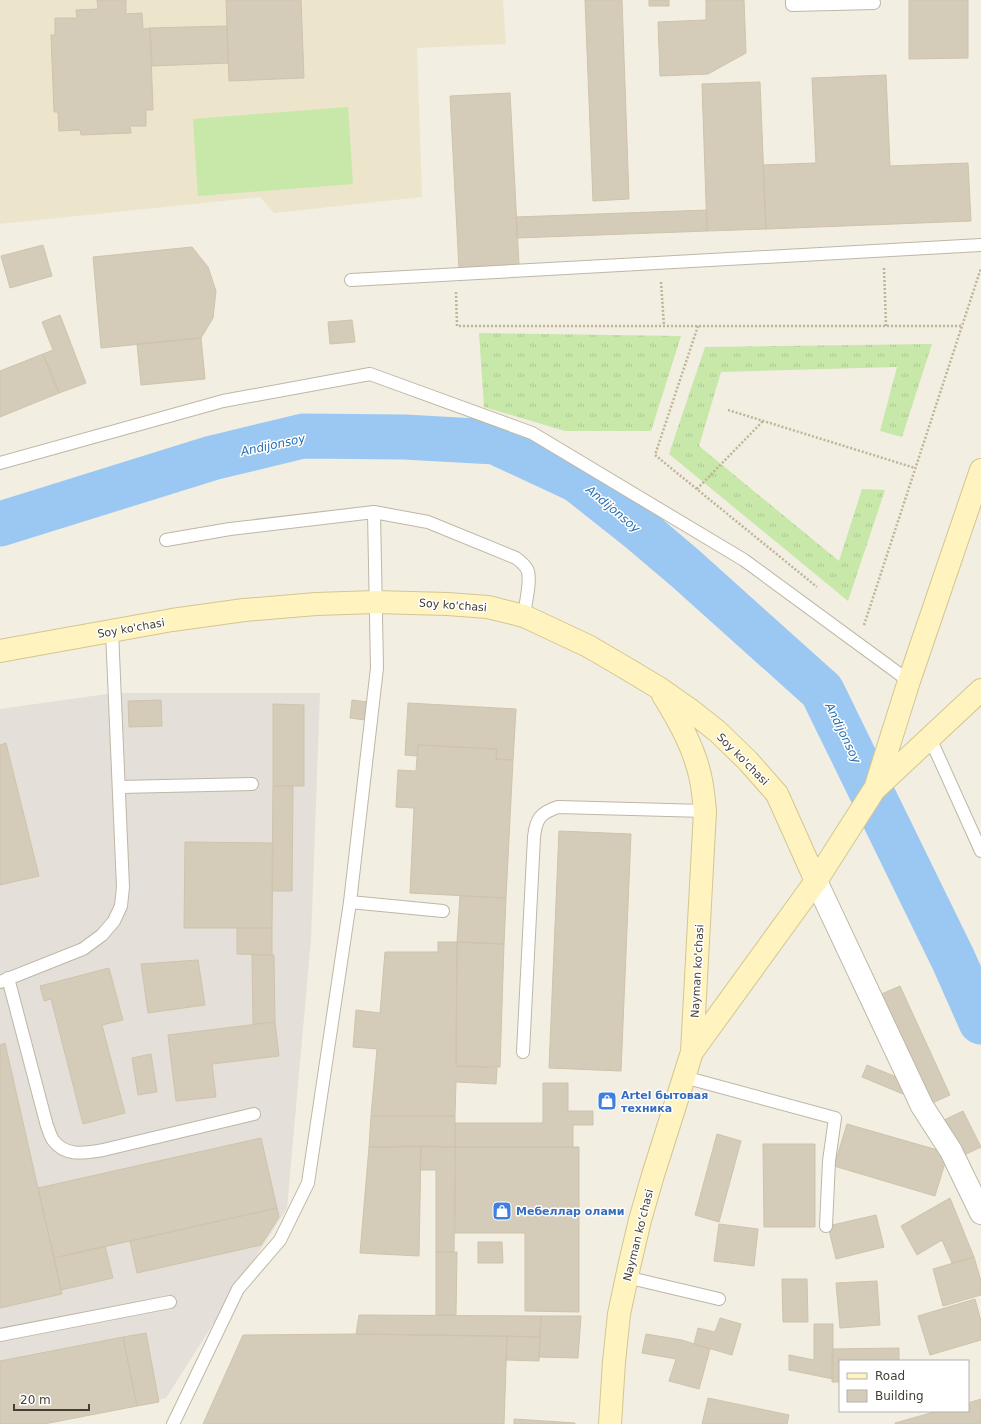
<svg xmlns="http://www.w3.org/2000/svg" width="981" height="1424" font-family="'DejaVu Sans',sans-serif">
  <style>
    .industrial { fill: #e4dfd8 }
    .education { fill: #ece5cb }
    .grass { fill: url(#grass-tufts) }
    .pitch { fill: #c7e8a9 }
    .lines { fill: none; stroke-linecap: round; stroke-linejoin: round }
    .river { stroke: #9bc8f2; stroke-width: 45 }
    .building { fill: #d4cbb8; stroke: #cfc3ab }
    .lane-casing { stroke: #bdb7a5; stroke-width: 14 }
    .street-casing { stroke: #bdb7a5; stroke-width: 24 }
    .secondary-casing { stroke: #d4c690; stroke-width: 24 }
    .path { stroke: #c0b496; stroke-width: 2.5; stroke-dasharray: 2 2; stroke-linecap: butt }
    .lane { stroke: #fff; stroke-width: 12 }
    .street { stroke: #fff; stroke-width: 22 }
    .secondary { stroke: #fff4bf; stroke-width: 22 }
    .labels { text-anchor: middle; stroke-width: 3; stroke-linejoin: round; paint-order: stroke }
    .street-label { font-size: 11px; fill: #443e33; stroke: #fff }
    .shop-label { font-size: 11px; font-weight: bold; fill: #366cbe; stroke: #fff; text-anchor: start }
    .water-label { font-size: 12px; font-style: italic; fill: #2a6fb2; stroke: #fff }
  </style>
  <defs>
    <pattern id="grass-tufts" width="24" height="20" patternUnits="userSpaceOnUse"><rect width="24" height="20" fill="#c7e8a9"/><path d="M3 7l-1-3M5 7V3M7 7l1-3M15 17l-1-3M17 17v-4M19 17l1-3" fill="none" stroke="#acc892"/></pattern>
  </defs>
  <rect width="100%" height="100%" fill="#f2eee2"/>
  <path class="industrial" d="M114 693H320L311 939 287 1208 166 1398 45 1424H0V709Z"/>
  <path class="education" d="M0 0H503L506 44 417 48 422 197 274 213 260 197 0 224Z"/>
  <path class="grass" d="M479 333 681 336 651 431H565L484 407Z
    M932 344 902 437 880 431 897 367 721 372 699 446 839 561 862 489 885 490 848 601 669 454 705 347Z"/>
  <path class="pitch" d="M348 107 353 184 198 196 193 119Z"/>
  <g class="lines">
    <path class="river" d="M0 524 212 458 303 436 404 437 495 442 577 480 639 529 685 568 822 691 953 959 981 1022"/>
  </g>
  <path class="building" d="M97 0H126V14L142 13 143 29 150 28 153 110H146V126H130L131 133 81 135 80 130 59 131 58 112H54L51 35H55V18H77L76 10 98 9Z
    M226 0H301L304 78 229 81Z
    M585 0H622L629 199 593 201Z
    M649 0H669V6H649Z
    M706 0H744L746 53 708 74 660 76 658 22 706 20Z
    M909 0H968V58L909 59Z
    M227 26 228 63 152 66 150 28Z
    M886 75 890 166 968 163 971 221 766 229 763 165 816 163 812 78Z
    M760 82 766 229 707 231 702 84Z
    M510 93 519 265 459 269 450 96Z
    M707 210V231L517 238 516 217Z
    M43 245 52 276 10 288 1 256Z
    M192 247 208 267 216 291 213 318 201 338 101 348 93 257Z
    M60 315 86 383 59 393 43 354 53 350 42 322Z
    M352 320 355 342 330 344 328 322Z
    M201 338 205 379 141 385 137 344Z
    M43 354 59 393 0 417V371Z
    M161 700 162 726 129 727 128 701Z
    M352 700 368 702 365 720 350 718Z
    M408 703 516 709 513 760 496 759 497 749 418 745 417 756 405 755Z
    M273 704 304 705V786H273Z
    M6 743 39 876 0 885V745Z
    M418 745 497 749 496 759 513 760 506 898 410 893 414 808 396 807 398 770 416 771Z
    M273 786H293L292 891H272Z
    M559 831 631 834 621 1071 549 1068Z
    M185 842 273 843 272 928H184Z
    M460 896 506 898 504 944 457 942Z
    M237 928H272V955L237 954Z
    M438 942H457L456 1066 497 1068 496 1084 456 1082 455 1116H371L377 1049 353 1047 356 1010 380 1013 385 952H438Z
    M457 942 504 944 500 1067 456 1066Z
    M252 955H274L275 1022 253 1024Z
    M198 960 205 1005 148 1013 141 964Z
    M109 968 123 1020 102 1025 125 1113 83 1124 51 999 44 1001 40 986Z
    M900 986 950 1095 928 1105 877 996Z
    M275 1022 279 1056 212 1064 216 1097 176 1101 168 1035Z
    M5 1043 62 1294 0 1308V1045Z
    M151 1054 157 1092 138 1095 132 1058Z
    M867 1065 899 1078 904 1090 903 1094 862 1077Z
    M543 1083H568V1111H593V1125H573V1147H455V1123H543Z
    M963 1111 981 1147 958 1158 940 1122Z
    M371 1116H455V1147H369Z
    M847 1124 948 1153 935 1196 834 1166Z
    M717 1134 741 1141 719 1222 695 1215Z
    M261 1138 277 1208 54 1258 38 1188Z
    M763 1144H815V1227H764Z
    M421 1146 455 1147 454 1252H436V1170H420Z
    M421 1146 419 1256 360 1253 369 1147Z
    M455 1147H579V1312L525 1311V1233H455Z
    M950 1198 974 1257 952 1263 942 1240 917 1255 901 1226Z
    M277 1208 279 1217 261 1245 137 1273 130 1241Z
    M876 1215 884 1247 836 1259 828 1226Z
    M719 1224 758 1229 754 1266 714 1261Z
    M478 1242H502L503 1263H478Z
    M105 1246 113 1278 61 1290 54 1258Z
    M436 1252H457L456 1315H436Z
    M974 1257 981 1281V1295L943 1306 933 1269Z
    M782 1279H807L808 1322H783Z
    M877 1281 880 1325 840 1328 836 1283Z
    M975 1299 981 1321V1340L930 1355 918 1316Z
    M359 1315 541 1316 540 1337 356 1334Z
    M541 1316H581L578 1358 539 1357Z
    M720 1318 741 1324 732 1355 694 1344 698 1328 715 1332Z
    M814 1324H833V1379L789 1370V1355L814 1360Z
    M146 1333 159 1402 137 1406 123 1337Z
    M356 1334 507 1336 504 1424H203L243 1335Z
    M646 1334 682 1340 710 1349 699 1389 669 1381 676 1359 642 1353Z
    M507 1336 540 1337 539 1361 506 1360Z
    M123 1337 137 1406 44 1424H0V1361Z
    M899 1348V1361H840V1382H832V1349Z
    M708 1398 789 1415 787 1424H702Z
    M981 1399V1424H895V1423L938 1411H968V1403Z
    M514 1419 575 1423V1424H514Z"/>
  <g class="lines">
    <g class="lane-casing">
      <path id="lane" d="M792 0V5L874 3
        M351 280 981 245
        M0 463 223 401 370 374 532 433 744 560 909 681
        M166 540 230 529 374 512 428 522 516 558C520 561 524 564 527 569 532 579 525 604 524 616
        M930 738 981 851
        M120 787 252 784
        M350 902 443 911
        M8 978 47 1126C49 1130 50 1136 53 1140 65 1157 85 1153 103 1150L254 1114
        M0 982 83 949 102 935 114 921 121 906 123 887 112 631
        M523 1052 534 837C536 819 540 813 558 807L705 811
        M684 1077 835 1118 829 1161 826 1226
        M626 1277 719 1299
        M0 1335 170 1302
        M173 1424 238 1289 280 1240 308 1183 350 902 377 668 374 512"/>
    </g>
    <g class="street-casing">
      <path id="street" d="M816 881 922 1106 951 1151 981 1213"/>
    </g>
    <g class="secondary-casing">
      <path id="secondary" d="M0 651 172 620 244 610 316 604 375 602 447 604 488 607 524 616 588 646 624 667 659 688 689 709 717 731 748 761 777 794 816 881
        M875 789 909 681 981 470
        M692 1052 816 881 874 790 981 690
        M610 1424 614 1362 619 1314 629 1267 640 1220 653 1175 692 1052 705 811C704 801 703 790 701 780 695 749 679 721 663 695"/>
    </g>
    <path class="path" d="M884 268 886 326
      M661 282 664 326
      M456 292 457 326H962
      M698 326 655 455 817 587
      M728 410 915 468
      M697 489 763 421
      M864 625 981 268"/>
    <use href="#lane" class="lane"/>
    <use href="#street" class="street"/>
    <use href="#secondary" class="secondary"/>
  </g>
  <defs>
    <g id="shop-square" transform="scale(1)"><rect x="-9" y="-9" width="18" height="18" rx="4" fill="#3f7fe0" stroke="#fff"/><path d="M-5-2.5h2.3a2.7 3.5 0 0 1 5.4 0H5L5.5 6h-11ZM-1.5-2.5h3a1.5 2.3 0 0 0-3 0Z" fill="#fff"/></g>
  </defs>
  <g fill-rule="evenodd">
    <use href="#shop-square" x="607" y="1101"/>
    <use href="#shop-square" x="502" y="1211"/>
  </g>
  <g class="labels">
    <g class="street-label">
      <text transform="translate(453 605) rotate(4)" y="4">Soy ko'chasi</text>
      <text transform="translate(131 628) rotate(-10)" y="4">Soy ko'chasi</text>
      <text transform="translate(743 759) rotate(45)" y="4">Soy ko'chasi</text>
      <text transform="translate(697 971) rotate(-87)" y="4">Nayman ko'chasi</text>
      <text transform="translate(638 1235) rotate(-76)" y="4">Nayman koʻchasi</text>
    </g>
    <g class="shop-label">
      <text x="621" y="1099">Artel бытовая<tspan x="621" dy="13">техника</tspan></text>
      <text x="516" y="1215">Мебеллар олами</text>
    </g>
    <g class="water-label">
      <text transform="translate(273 445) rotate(-12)" y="4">Andijonsoy</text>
      <text transform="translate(613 509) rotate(40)" y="4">Andijonsoy</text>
      <text transform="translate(843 733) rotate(64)" y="4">Andijonsoy</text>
    </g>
  </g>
  <rect x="839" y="1360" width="130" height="52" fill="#ffffff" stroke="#b4b2ad"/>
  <rect x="847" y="1373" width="20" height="6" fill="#fff4bf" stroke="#b4b2ad"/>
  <text x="875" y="1380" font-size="12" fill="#443e33">Road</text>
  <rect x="847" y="1390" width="20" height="12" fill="#d4cbb8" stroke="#b4b2ad"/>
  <text x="875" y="1400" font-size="12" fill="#443e33">Building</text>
  <path d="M14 1404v6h75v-6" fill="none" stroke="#443e33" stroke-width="2"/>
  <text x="20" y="1404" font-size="12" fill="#443e33" stroke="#ffffff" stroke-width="3" paint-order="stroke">20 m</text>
</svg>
